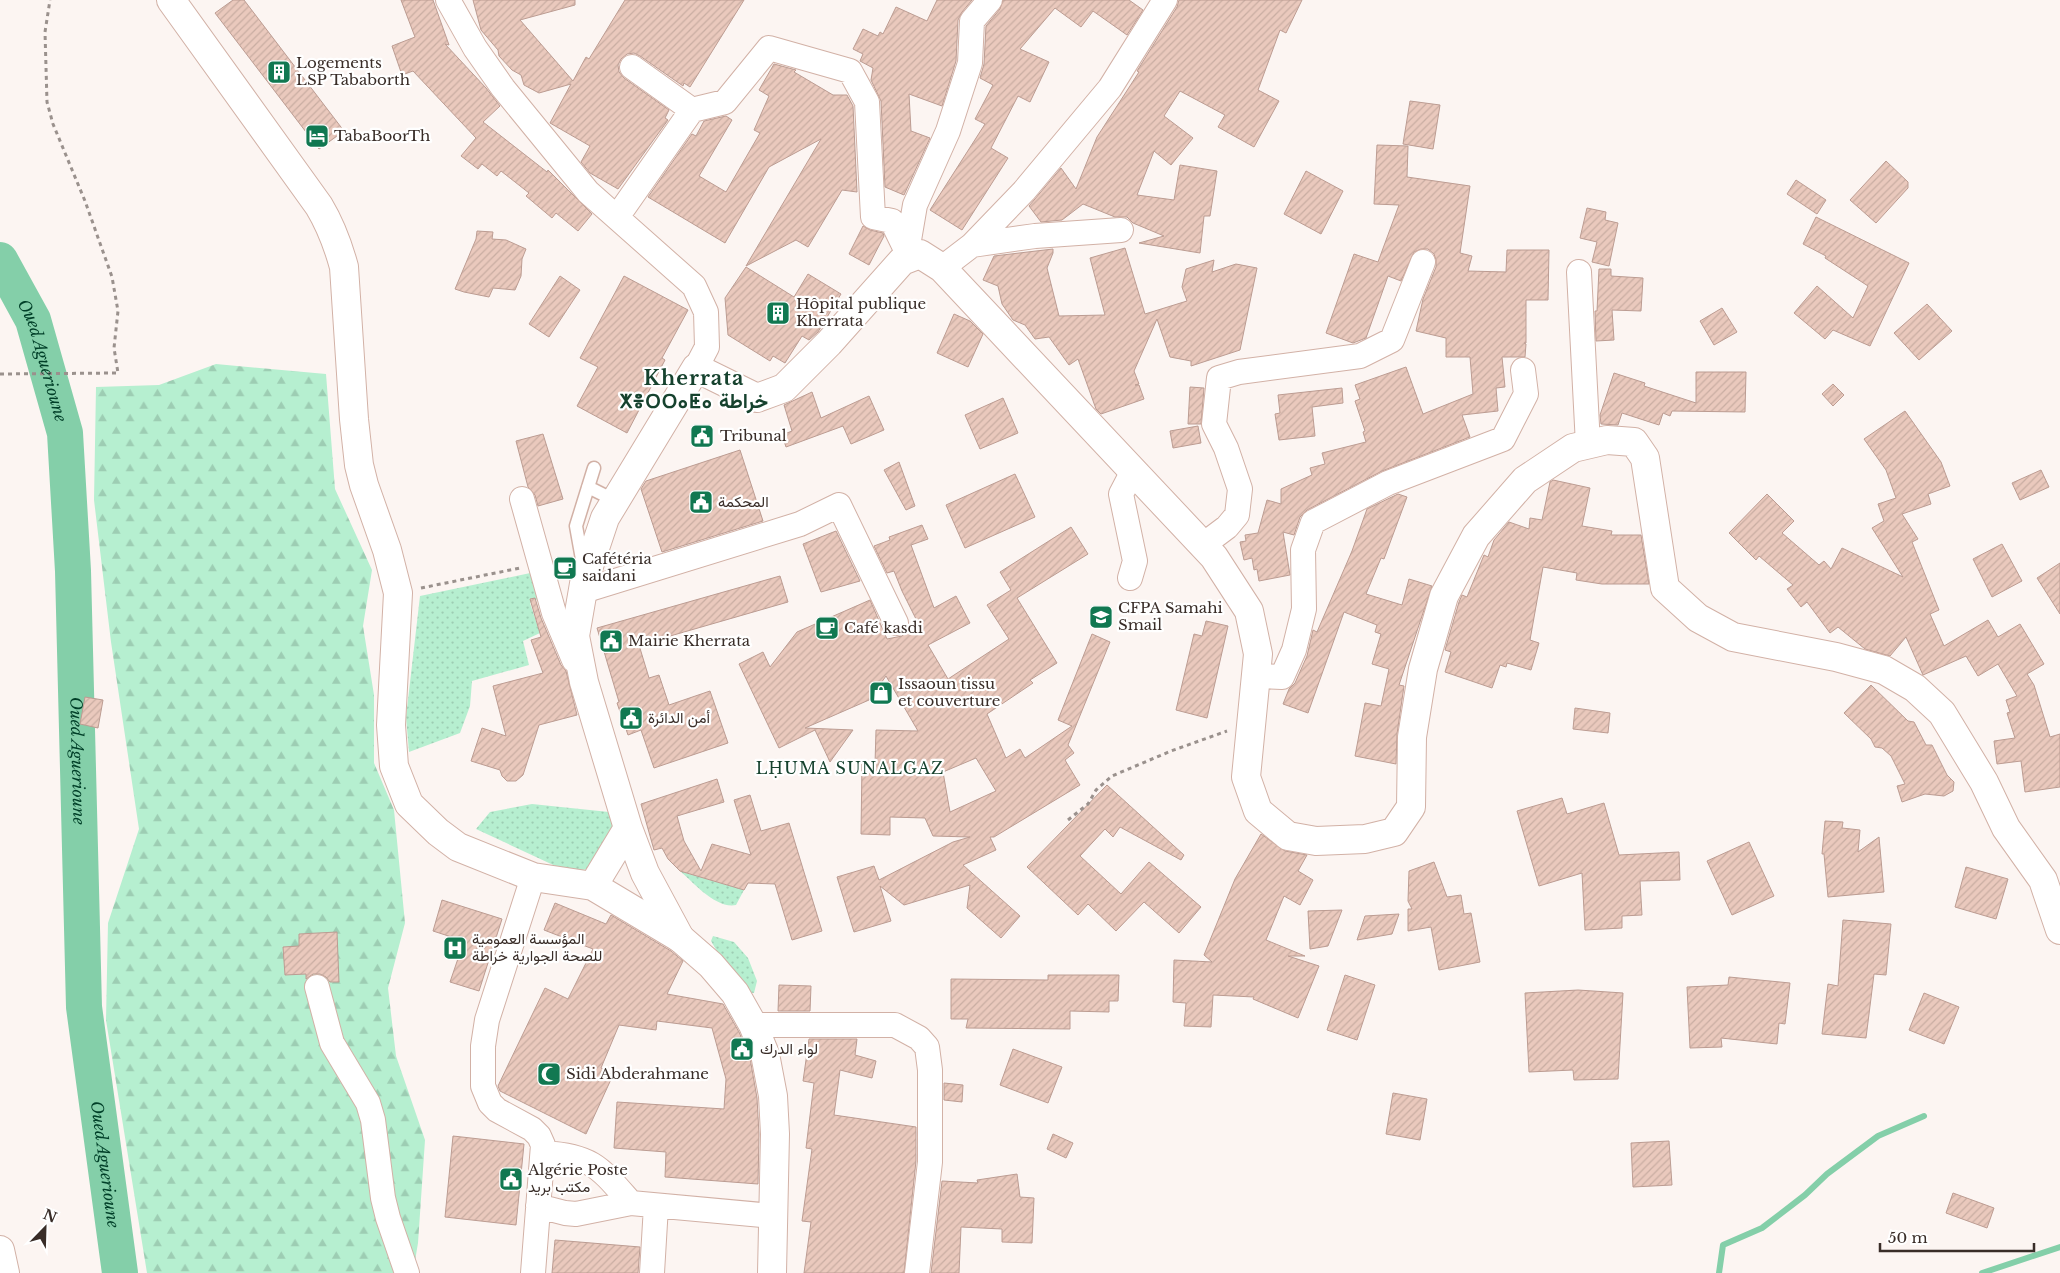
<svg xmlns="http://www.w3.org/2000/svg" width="2060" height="1273" font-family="'Libre Baskerville',Vazirmatn,'Noto Sans Tifinagh',serif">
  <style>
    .forest { fill: url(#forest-firs) }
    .garden { fill: url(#garden-dots) }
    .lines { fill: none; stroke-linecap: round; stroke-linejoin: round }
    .stream { stroke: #84cfa9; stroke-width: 6 }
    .river { stroke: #84cfa9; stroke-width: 36 }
    .building { fill: url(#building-hatch); stroke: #bc9c92; fill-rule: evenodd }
    .lane-casing { stroke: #d2b1a6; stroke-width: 15 }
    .street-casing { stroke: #d2b1a6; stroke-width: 26 }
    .secondary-casing { stroke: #d2b1a6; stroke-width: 30 }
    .primary-casing { stroke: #d2b1a6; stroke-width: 30 }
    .path { stroke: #9a918d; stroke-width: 3; stroke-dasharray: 4 4; stroke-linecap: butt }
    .lane { stroke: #fff; stroke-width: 12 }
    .street { stroke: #fff; stroke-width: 24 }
    .secondary { stroke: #fff; stroke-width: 28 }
    .primary { stroke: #fff; stroke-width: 28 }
    .labels { text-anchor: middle; stroke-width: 4.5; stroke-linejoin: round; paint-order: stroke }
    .poi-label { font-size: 15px; fill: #392d28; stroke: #fff; text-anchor: start }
    .water-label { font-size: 16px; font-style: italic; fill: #003f28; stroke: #fff }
    .neighbourhood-label { font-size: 16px; letter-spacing: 1px; fill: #16422e; stroke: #fff }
    .district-label { font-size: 20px; font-weight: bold; letter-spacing: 1px; fill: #16422e; stroke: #fff }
  </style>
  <defs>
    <pattern id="forest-firs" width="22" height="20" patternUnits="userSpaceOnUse" patternTransform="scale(1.25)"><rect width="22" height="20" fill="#b6efd0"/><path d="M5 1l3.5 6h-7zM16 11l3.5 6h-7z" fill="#9dcdb3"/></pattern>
    <pattern id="garden-dots" width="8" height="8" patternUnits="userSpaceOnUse" patternTransform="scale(1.25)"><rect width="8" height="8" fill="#b6efd0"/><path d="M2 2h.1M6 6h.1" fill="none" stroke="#9dcdb3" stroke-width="1.8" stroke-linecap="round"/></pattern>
    <pattern id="building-hatch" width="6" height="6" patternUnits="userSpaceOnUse" patternTransform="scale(1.25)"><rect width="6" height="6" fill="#eac9bd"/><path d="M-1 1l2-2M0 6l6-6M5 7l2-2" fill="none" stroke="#c9ada2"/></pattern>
  </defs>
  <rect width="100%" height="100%" fill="#fcf5f2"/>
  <path class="forest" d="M216 364 326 374 335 489 372 570 363 626 374 695V763L394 810 405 923 388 988 396 1056 425 1140 418 1243 413 1273H147L106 1020 108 923 139 829 111 642 94 500 96 387 159 385Z"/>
  <path class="garden" d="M535 572 542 597 530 603 540 633 523 641 529 665 472 681 470 706 460 733 409 752 406 717 420 596Z
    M532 804 609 812 614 807 616 826 593 868 576 871 564 870 476 829 490 812Z
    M680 871 744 890 736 905C716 909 694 883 680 871Z
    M713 936 734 942 748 958 757 981 754 993 745 992 733 969 718 953 711 941Z"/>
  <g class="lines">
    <path class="stream" d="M1719 1273 1723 1245 1762 1228 1805 1195 1827 1174 1878 1136 1924 1116
      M1982 1273 2060 1247"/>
    <path class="river" id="s1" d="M0 260 33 320 65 433 73 571 84 1007 120 1273"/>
  </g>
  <path class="building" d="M233 0H244L344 131 319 149 215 13Z
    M401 0H433L449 45 445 44 486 88 500 106 483 122 547 172 548 170 592 214 578 231 556 213 552 218 526 196 529 193 501 171 497 176 482 164 478 169 461 156 476 138 413 71 402 75 392 46 415 37Z
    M473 0H575V5L520 20 573 81 586 57 589 59 625 0H744L690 87 684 83 683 86 640 56 634 53 627 54 621 59 618 65 619 72 624 78 669 110 665 118 668 120 618 189 590 173 581 162 590 146 550 123 571 84 539 93 524 85 521 75 512 70 499 56 498 50 481 30Z
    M937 0H972L962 12 958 20 956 61 942 106 909 94 911 131 930 138 904 195 885 187 881 101 871 80 873 68 860 61 863 54 853 49 863 29 878 36 880 32 883 34 896 7 927 21Z
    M1003 0H1129L1143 10 1127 35 1093 11 1081 27 1055 8 1020 49 1049 62 1030 102 1018 96 991 148 1008 158 962 230 930 210 985 124 975 119 993 85 980 78 984 64 986 26 1000 9Z
    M1179 0H1302L1286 33 1280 30 1258 90 1279 101 1254 147 1218 127 1225 115 1180 91 1164 116 1193 138 1171 165 1154 151 1137 195 1174 200 1180 165 1217 171 1210 216H1204L1200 253 1139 243 1164 236 1133 223 1127 217H1115L1083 204 1062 220 1041 222 1029 206 1061 168 1076 189 1097 137 1139 72 1137 71 1177 7Z
    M774 64 796 70 794 72 833 95H847L853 106 857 192 842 190 808 247 796 240 746 266 821 139 769 167 725 243 648 197 692 134 696 136 704 121 726 116 732 120 699 176 726 192 760 133 754 130 769 96 759 90Z
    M1410 101 1440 105 1433 149 1403 144Z
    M1377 145 1408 146 1407 177 1470 186 1460 253 1472 256 1468 271 1506 272 1507 250H1549L1548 300H1526V343H1524L1526 344 1525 357H1502L1505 387 1496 388 1498 411 1462 415 1470 437 1382 471 1307 510 1300 517 1294 535 1283 532 1290 575 1259 581 1257 569 1254 570 1252 558 1244 560 1240 542 1246 541 1245 535 1258 533 1267 500 1281 504V489L1312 475 1310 468 1325 464 1322 453 1366 442 1363 432 1365 431 1355 401 1360 399 1355 385 1406 367 1423 414 1473 394 1470 357H1446V338L1416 331 1423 299 1436 267V260L1434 254 1428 249H1421L1414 252 1401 281 1388 276 1366 338 1353 343 1326 333 1354 254 1378 262 1399 205 1374 204Z
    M1886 161 1908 182V188L1876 223 1850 200Z
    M1306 171 1343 191 1321 234 1284 214Z
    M1796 180 1826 200 1817 214 1787 194Z
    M1587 208 1606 212 1605 220 1618 223 1609 266 1592 262 1597 242 1580 238Z
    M1816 217 1909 263 1870 346 1833 330 1825 339 1794 313 1817 286 1853 318 1868 286 1825 258 1826 256 1803 244Z
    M863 226 870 230 883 233 884 236 869 265 849 254Z
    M477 231 493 232 492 239 506 240 526 249 522 259 521 276 515 290 493 288 489 297 464 292 455 289 476 239Z
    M1125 248 1145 314 1187 301 1182 287 1186 269 1214 260 1212 272 1236 264 1257 268 1240 350 1191 366V361L1170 357 1157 319 1134 371 1139 384 1135 385H1139L1144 399 1101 414 1096 409 1078 359 1069 365 1049 337 1035 339 1025 325 1013 320 1002 304 998 286 983 280 994 256 1053 249V253L1047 268 1059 316 1105 315 1090 258Z
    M746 267 794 297 808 274 841 294 818 332 809 340 802 336 785 363 773 356 770 361 728 335 725 298Z
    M1599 269H1611V276L1643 278 1641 311 1612 310 1614 340 1596 341 1595 311H1597Z
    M560 276 580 290 549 337 529 324Z
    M624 276 688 310 662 358 665 360 627 433 577 406 598 367 580 358Z
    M1927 304 1952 331 1919 360 1894 333Z
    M1722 308 1737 332 1714 345 1700 321Z
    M954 314 970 321 983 334 968 367 937 353Z
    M1696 372H1746L1745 412 1672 411 1670 416 1663 413 1659 425 1622 413 1618 425 1601 424 1600 415 1614 373 1645 383 1644 386 1696 403Z
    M1833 384 1844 395 1833 406 1822 394Z
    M1190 387 1204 388 1201 424H1188Z
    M1342 388 1343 403 1312 407 1315 436 1279 440 1275 414 1280 413 1278 395Z
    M812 392 821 418 869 396 884 430 851 444 843 426 786 447 782 435 792 431 784 405Z
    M1003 398 1018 433 980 449 965 415Z
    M1905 411 1941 462 1950 486 1928 494 1931 504 1902 514 1918 539 1912 542 1939 610 1930 614 1944 646 1988 620 1998 637 2020 624 2044 664 2027 674 2034 685 2050 737 2060 734V787L2025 792 2021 761 1997 764 1994 741 2015 738 2007 713 2010 712 2006 700 2017 696 1998 664 1978 676 1966 656 1923 675 1906 637 1890 656 1865 649 1838 627 1830 633 1807 602 1801 607 1787 589 1793 585 1759 556 1756 560 1729 533 1767 494 1794 521 1782 533 1819 565 1824 561 1831 569 1842 548 1903 577 1872 528 1884 521 1878 504 1896 498 1886 470 1864 439Z
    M1198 426 1201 443 1173 448 1170 431Z
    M543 434 563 499 538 506 535 495 528 487 516 441Z
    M740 450 763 521 662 552 641 489 646 481Z
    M899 462 915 506 906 510 884 470Z
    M2041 470 2049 487 2020 500 2012 483Z
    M1015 474 1035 517 965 548 946 505Z
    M1553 480 1590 488 1582 526 1612 531 1611 535H1641L1649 584H1602L1576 580 1577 573 1543 567 1530 640 1539 643 1531 670 1507 663 1506 667 1500 665 1492 688 1445 672 1451 652 1445 650 1459 602 1462 595 1467 597 1484 555 1488 557 1494 540 1509 522 1529 529 1530 518 1542 520 1550 482Z
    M1398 494 1407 497 1384 559 1381 558 1366 594 1402 605 1409 579 1432 586 1399 685 1404 686 1397 734 1396 764 1355 756 1365 703 1381 706 1389 669 1372 664 1381 634 1375 632 1377 625 1344 612 1308 713 1283 704 1289 689 1295 683 1307 656 1313 630 1317 632 1352 551 1367 509Z
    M922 525 928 539 911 545 934 608 956 596 970 623 928 645 948 679 1009 639 987 605 1011 590 1000 572 1071 527 1088 554 1017 598 1057 663 1030 680 1033 683 987 714 1006 758 1020 749 1025 758 1072 726 1058 720 1092 634 1110 642 1068 745 1074 753 1065 760 1080 785 994 837H990L996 850 963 865 1020 916 1001 938 967 908 970 885 904 905 880 886 891 921 854 932 837 877 874 866 879 880 953 842 970 837 933 836 925 818 890 817V835L861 834 862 763 875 764 876 730 918 731 886 676 869 700 805 728 853 730 830 762 815 730 779 748 739 664 763 652 770 667 797 632 870 600 887 639 902 636 908 629 919 625 902 591 894 571 887 573 874 546 890 540 889 537ZM976 758 996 791 950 812 943 772Z
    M836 531 860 581 821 592 803 544Z
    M2002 544 2022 581 1992 597 1973 559Z
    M2060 563V614L2037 578Z
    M780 576 788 602 639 645 649 678 659 675 669 705 710 691 728 743 654 768 641 730 628 735 617 703 619 702 597 628Z
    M535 598 541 618 561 665 566 671 577 715 539 725 523 775 516 781H507L502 776 500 770 471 761 482 728 506 736 493 686 543 673 531 640 541 637 530 599Z
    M1206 621 1228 626 1207 718 1176 710 1194 634 1202 636Z
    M1871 685 1908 721 1914 722 1926 745H1932L1947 775 1954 782 1953 791 1944 796 1925 794 1902 802 1897 786 1905 784 1891 756 1882 748 1875 747 1871 739 1844 713Z
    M85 697 103 700 98 728 80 724Z
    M1575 708 1610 713 1608 733 1573 729Z
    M717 779 724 802 677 816 684 841 701 871 712 844 751 855 734 800 750 795 761 831 789 823 822 931 792 940 775 884 748 883 744 890 680 871 668 859 662 848 654 850 641 804Z
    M1107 785 1184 855 1181 860 1120 827 1113 837 1105 829 1080 856 1121 894 1149 862 1201 907 1179 933 1144 902 1116 931 1088 904 1078 915 1027 867Z
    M1562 798 1567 814 1604 803 1619 855 1679 852 1680 880 1640 881 1642 915 1622 916V928L1585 930 1582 873 1539 886 1517 811Z
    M1825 821 1843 822 1842 828 1860 830 1858 852 1879 837 1884 892 1828 897 1824 854H1822Z
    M1261 834 1285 851 1307 855 1298 871 1313 880 1300 905 1284 896 1266 940 1305 956H1288L1319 966 1298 1018 1253 999 1254 997 1213 995 1211 1027 1184 1026 1186 1003 1173 1002 1174 960 1212 962 1204 955 1235 879Z
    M1749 842 1774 896 1732 915 1707 861Z
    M1434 862 1447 897 1461 895 1464 914 1471 913 1480 962 1439 970 1431 927 1408 931V909H1412L1408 901 1409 871Z
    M1966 867 2008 879 1996 919 1955 907Z
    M442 900 502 919 479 991 450 982 464 941 433 931Z
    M555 903 606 924 611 915 671 951 683 961 667 994 723 1004 739 1032 750 1058 757 1098 759 1134 758 1184 665 1177 666 1152 614 1148 617 1102 724 1109 726 1079 712 1028 657 1021 656 1030 619 1025 601 1068 613 1075 586 1134 500 1091 498 1086 545 988 568 999 593 949 544 930Z
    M1342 910 1328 946 1310 949 1308 911Z
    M1399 914 1392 934 1357 940 1365 916Z
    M1843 920 1891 924 1886 975 1874 974 1866 1038 1822 1034 1828 984 1838 986Z
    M337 932 339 982H330L326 977 320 974H313L306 979V974L285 975 283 947 299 946V934Z
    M1048 975H1119L1118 1001H1109V1012L1070 1011V1029L966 1028 968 1019H951V979L1048 980Z
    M1345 975 1375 985 1357 1040 1327 1030Z
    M1729 977 1790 983 1785 1024 1779 1023 1777 1044 1721 1038 1722 1047 1690 1048 1687 987 1728 985Z
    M779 985 811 986 810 1011H778Z
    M1578 990 1623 993 1618 1079 1574 1080 1573 1070 1529 1072 1525 993Z
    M1924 993 1959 1007 1944 1044 1909 1030Z
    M809 1039H857L855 1055 876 1061 872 1078 840 1070 834 1115 916 1127V1161L904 1273H804L811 1222 802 1221 812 1149 806 1148 814 1083 803 1081Z
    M1013 1049 1062 1067 1048 1103 1000 1085Z
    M944 1083 963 1085 962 1102 944 1100Z
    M1393 1093 1427 1099 1420 1140 1386 1134Z
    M1053 1134 1073 1143 1066 1158 1047 1149Z
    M453 1136 524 1144 516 1225 445 1217Z
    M1669 1141 1672 1185 1633 1187 1631 1143Z
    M1017 1174 1020 1197 1034 1198 1032 1243 1002 1242V1229L961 1227 959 1273H931L942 1181 978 1183 977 1180Z
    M1953 1193 1994 1208 1987 1228 1946 1213Z
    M555 1240 640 1247 638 1273H552Z"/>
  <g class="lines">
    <g class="lane-casing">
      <path id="lane" d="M588 487 616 501
        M583 565 576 526 594 468"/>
    </g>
    <g class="street-casing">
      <path id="street" d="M448 0 475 48 503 88 588 192 694 286 706 312 707 347 696 368
        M632 67 692 110 725 102 769 48 850 71 867 102 873 217 892 221 910 258
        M617 217 692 110
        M972 245 1035 236 1121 230
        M910 256 909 240 915 205 948 131 970 63 972 21 990 0
        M942 268 972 245 1024 191 1110 88 1165 0
        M1579 272 1588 445
        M522 499 554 613 574 660
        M1203 545 1227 527 1237 515 1240 489 1226 448 1214 424 1219 378 1239 372 1360 356 1392 340 1423 262
        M1130 578 1135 561 1121 494 1133 471
        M583 591 800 524 839 505 896 623
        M1256 676 1282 677 1294 650 1304 609 1303 550 1313 522 1388 483 1503 439 1526 394 1523 370
        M317 987 332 1043 368 1103 373 1120 383 1198 388 1218 407 1273
        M753 1025H895L919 1038 927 1047 930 1070V1162L917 1273
        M544 1153C593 1156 600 1168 631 1203
        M538 1206 565 1213 576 1214 631 1203 773 1216
        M533 1273 543 1145 539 1136 532 1129 497 1110 490 1103 483 1086V1046L487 1020 533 877
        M652 1273 656 1206"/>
    </g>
    <g class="secondary-casing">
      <path id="secondary" d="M593 886 628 828
        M680 938 645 873 628 828 584 682 575 636 585 578 605 518 696 368 757 398 784 388 829 343 902 261 920 254 942 268 1214 557 1249 611 1258 654 1246 777 1258 811 1288 836 1316 841 1365 839 1394 832 1411 807 1412 737 1423 669 1444 596 1476 536 1525 480 1573 448 1607 440 1634 442 1645 458 1665 588 1698 618 1733 637 1836 657 1884 670 1915 688 1942 713 1984 782 2006 828 2043 880 2060 930"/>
    </g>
    <g class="primary-casing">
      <path id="primary" d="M171 0 319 206C331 226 338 245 344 267L354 419 359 465 364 485 387 550 398 593 391 725 394 766 409 804 438 832 458 847 533 877 593 886 680 938 711 965 735 993 753 1025 765 1054 773 1096 775 1134 772 1273
        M0 1250 5 1273"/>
    </g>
    <path class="path" d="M0 374 118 373 114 348 118 311 112 277 85 201 53 124 47 102 45 32 50 0
      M421 588 520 568
      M1068 820 1088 804 1096 790 1112 776 1171 751 1227 731"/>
    <use href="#lane" class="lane"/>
    <use href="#street" class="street"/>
    <use href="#secondary" class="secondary"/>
    <use href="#primary" class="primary"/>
  </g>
  <defs>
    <g id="building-square" transform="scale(1.25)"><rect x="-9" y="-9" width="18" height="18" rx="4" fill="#117851" stroke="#fff"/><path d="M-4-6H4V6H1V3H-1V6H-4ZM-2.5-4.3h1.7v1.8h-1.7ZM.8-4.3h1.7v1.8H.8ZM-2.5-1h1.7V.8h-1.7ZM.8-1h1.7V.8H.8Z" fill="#fff"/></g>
    <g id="hotel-square" transform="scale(1.25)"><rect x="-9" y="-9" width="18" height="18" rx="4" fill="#117851" stroke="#fff"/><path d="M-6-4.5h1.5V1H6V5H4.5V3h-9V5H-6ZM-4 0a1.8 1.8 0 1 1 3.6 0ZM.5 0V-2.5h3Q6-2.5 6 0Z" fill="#fff"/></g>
    <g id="civic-square" transform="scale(1.25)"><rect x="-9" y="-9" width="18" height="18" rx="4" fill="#117851" stroke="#fff"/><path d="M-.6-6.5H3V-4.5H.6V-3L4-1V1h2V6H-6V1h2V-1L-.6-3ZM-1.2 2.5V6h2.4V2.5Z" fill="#fff"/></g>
    <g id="cafe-square" transform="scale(1.25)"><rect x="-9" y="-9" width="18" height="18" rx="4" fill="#117851" stroke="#fff"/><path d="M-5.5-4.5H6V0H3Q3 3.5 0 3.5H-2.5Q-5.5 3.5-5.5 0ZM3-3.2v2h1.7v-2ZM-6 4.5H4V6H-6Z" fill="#fff"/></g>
    <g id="university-square" transform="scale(1.25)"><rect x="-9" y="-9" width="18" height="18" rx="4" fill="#117851" stroke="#fff"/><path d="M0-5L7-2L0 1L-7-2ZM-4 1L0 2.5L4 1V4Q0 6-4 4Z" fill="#fff"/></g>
    <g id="shop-square" transform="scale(1.25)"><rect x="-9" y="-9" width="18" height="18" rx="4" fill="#117851" stroke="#fff"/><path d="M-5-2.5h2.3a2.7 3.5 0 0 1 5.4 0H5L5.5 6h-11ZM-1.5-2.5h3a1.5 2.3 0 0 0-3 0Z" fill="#fff"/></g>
    <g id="hospital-square" transform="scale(1.25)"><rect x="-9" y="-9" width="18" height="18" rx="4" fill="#117851" stroke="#fff"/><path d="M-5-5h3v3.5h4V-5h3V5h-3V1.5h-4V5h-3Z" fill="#fff"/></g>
    <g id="mosque-square" transform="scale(1.25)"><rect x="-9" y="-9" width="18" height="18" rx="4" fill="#117851" stroke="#fff"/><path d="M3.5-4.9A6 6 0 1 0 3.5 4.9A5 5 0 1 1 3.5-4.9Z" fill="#fff"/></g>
  </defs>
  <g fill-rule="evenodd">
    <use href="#building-square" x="279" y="72"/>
    <use href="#hotel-square" x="317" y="136"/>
    <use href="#building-square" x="778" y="313"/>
    <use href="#civic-square" x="702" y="436"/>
    <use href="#civic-square" x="701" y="502"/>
    <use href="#cafe-square" x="565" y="568"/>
    <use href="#university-square" x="1101" y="617"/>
    <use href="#cafe-square" x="827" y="628"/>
    <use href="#civic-square" x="611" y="641"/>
    <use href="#shop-square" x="881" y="693"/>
    <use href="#civic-square" x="631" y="718"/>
    <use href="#hospital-square" x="455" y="948"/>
    <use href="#civic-square" x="742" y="1049"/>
    <use href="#mosque-square" x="549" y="1074"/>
    <use href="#civic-square" x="511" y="1179"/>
  </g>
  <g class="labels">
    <g class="poi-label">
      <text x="296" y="68">Logements<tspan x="296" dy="17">LSP Tababorth</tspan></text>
      <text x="334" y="141">TabaBoorTh</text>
      <text x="796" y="309">Hôpital publique<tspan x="796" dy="17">Kherrata</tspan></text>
      <text x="720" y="441">Tribunal</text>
      <text x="718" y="507">المحكمة</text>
      <text x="582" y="564">Cafétéria<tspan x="582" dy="17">saidani</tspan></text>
      <text x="1118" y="613">CFPA Samahi<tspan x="1118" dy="17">Smail</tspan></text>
      <text x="844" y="633">Café kasdi</text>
      <text x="628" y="646">Mairie Kherrata</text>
      <text x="898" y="689">Issaoun tissu<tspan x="898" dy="17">et couverture</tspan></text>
      <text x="648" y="723">أمن الدائرة</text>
      <text x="472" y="944">المؤسسة العمومية<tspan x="472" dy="17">للصحة الجوارية خراطة</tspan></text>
      <text x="760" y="1054">لواء الدرك</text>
      <text x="566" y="1079">Sidi Abderahmane</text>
      <text x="528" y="1175">Algérie Poste<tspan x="528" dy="17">مكتب بريد</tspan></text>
    </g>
    <g class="water-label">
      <text dy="6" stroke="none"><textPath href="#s1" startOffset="110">Oued Aguerioune</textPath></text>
      <text dy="6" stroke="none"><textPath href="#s1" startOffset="514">Oued Aguerioune</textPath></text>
      <text dy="6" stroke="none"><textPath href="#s1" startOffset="919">Oued Aguerioune</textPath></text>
    </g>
    <g class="neighbourhood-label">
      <text x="850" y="774">LḤUMA SUNALGAZ</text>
    </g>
    <g class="district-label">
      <text x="694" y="385">Kherrata<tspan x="694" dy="23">ⵅⴻⵔⵔⴰⵟⴰ خراطة</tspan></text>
    </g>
  </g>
  <g transform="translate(45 1228) rotate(23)" stroke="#ffffff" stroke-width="4" paint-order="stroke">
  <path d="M0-4L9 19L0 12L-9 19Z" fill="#392d28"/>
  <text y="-8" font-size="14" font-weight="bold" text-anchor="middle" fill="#392d28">N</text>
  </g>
  <path d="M1880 1243v8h154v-8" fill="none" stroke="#392d28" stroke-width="2.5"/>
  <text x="1888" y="1243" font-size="15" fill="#392d28" stroke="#ffffff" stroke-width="4" paint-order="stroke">50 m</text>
</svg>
